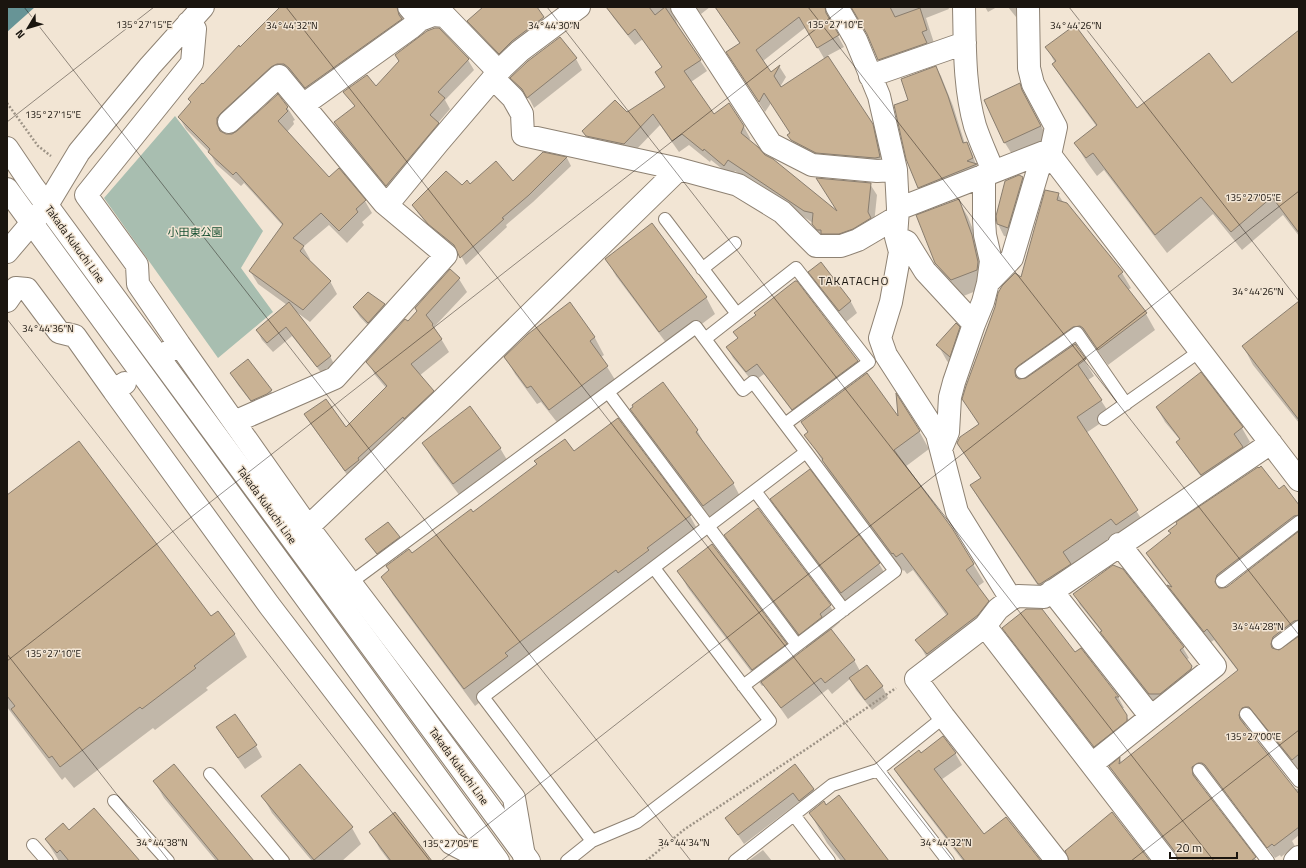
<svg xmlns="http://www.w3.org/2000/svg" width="1306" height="868" font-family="'Titillium Web','Noto Sans JP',sans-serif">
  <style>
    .green { fill: #a8beb0 }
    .water { fill: #679496 }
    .shadow { fill: #0003; fill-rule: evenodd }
    .building { fill: #c9b294; stroke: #897d6e }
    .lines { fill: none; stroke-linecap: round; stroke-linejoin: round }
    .lane-casing { stroke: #8e8273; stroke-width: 14 }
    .street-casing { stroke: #8e8273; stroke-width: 24 }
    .secondary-casing { stroke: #8e8273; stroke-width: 24 }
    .path { stroke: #9d9386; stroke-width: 2.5; stroke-dasharray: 2 2; stroke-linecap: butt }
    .lane { stroke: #fff; stroke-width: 12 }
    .street { stroke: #fff; stroke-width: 22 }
    .secondary { stroke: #fff; stroke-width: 22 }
    .ticks { fill: none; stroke: #1a150f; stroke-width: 1; stroke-opacity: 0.45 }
    .labels { text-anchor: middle; stroke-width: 3; stroke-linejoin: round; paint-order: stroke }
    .park-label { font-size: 11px; fill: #144e30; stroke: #f2e5d4 }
    .street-label { font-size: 11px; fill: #1a150f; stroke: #f2e5d4 }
    .neighbourhood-label { font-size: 12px; letter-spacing: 1px; fill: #1a150f; stroke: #f2e5d4 }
    .ticks-label { font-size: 10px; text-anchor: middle; fill: #1a150f; stroke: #f2e5d4; stroke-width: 3; stroke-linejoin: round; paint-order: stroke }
  </style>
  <rect width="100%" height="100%" fill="#f2e5d4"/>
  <path class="green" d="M175 116 263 231 241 268 273 312 218 358 104 198Z"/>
  <path class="water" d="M7 7H35L7 32Z"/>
  <path class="shadow" d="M279 7H414L404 15 403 22 313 100 291 77 227 125 224 132V134L232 135 287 107 295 120 293 121 294 124 287 132 329 179 365 201 372 213 362 222 364 225 347 243 329 225 303 247 310 259 309 261 330 281 337 294 310 322 295 311 330 356 335 366 323 375 292 336 273 352 262 340 257 330 287 305 258 284 250 271 283 226 244 183 241 186 216 164 210 153 186 129 179 117 191 103 189 99 280 8Z
    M484 7H535L550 29 506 64 474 32 468 21Z
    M607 7H684L677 13 676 20 678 27 707 71 691 82 714 116 744 127 750 138 749 141 764 156 838 213 870 184 877 195 874 224 859 240 820 236 813 223 735 171 731 176 711 160 710 162 689 145 679 152 660 125 631 155 590 143 583 131 627 113 665 87 656 72 663 68 643 39 635 45 613 17Z
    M695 7H710L701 14Z
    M715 7H828L832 13 830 19 832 25 844 47 827 56 879 136 886 168 823 164 795 146 789 135 791 134 771 103 765 112 734 64 740 44ZM806 27 825 60 781 88 780 87 786 77 779 66 771 73 763 61Z
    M853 7H948L949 9 926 18 934 43 886 73 879 60 863 24Z
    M985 7H997L988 12Z
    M1008 7H1017L1016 17Z
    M1299 31V236L1283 215 1242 250 1213 214 1167 253 1104 170 1097 176 1086 161 1075 143 1097 127 1064 82 1053 64 1055 63 1047 48 1136 110 1232 84Z
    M576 59 582 70 534 108 530 100 518 89 512 78Z
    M468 60 474 70 445 100 450 109 438 123 444 133 393 195 341 133 335 123 355 107 345 92 376 88Z
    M936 67 941 76 953 106 965 144 966 143 971 151 977 167 924 196 919 187 909 101Z
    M1020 85 1050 143 1015 159 1005 143 986 101Z
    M543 153 567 158 571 166 533 202 506 225 507 227 466 265 459 252 434 232 418 213 413 205 462 186 513 182Z
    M1022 177 1029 189 1014 238 1004 236 998 224Z
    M1058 194 1063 202 1122 273 1131 288 1128 290 1146 314 1155 330 1108 365 1093 344 1090 342H1082L1076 347 1094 376 1088 380 1111 416 1086 433 1146 526 1048 600 980 501 971 486 981 479 958 443 979 425 964 399 987 329 996 307 1021 279Z
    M958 200 968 217 982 252 986 287 961 297 946 280 936 263Z
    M606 259 706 297 715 314 670 348 616 276Z
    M821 264 851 302 857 313 846 322 816 283 810 272Z
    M459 279 467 292 434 327 449 352 419 376 433 391 440 404 353 483 313 427 305 415 346 428 387 389 375 375 368 362 408 322Z
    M1299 303V423L1253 365 1243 346Z
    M569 304 595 338 604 355 601 357 617 383 560 426 541 402 537 404 515 374 505 357Z
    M384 305 390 315 374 332 360 317 354 308Z
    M959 328 969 345 959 372 947 361 938 345Z
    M735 332 857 362 863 372 799 420 764 374 753 382 733 358 727 347 738 339Z
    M231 374 271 391 278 402 259 412 238 385Z
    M1157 408 1242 428 1250 442 1243 448 1251 462 1210 489 1186 456 1177 442 1180 440 1165 422Z
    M631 409 697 430 705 445 733 483 741 498 712 520 640 424Z
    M618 419 690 516 700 534 475 706 393 595 382 577 412 555 473 513 574 452Z
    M900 419 919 431 929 449 905 467 973 564 984 582 977 587 988 601 998 619 927 658 917 640 947 616 913 570 907 574 904 570 903 571 833 478 806 435 808 433 802 422Z
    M423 443 500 448 510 465 463 500 433 460Z
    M1279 490 1299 507V529L1224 586 1222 590 1227 588 1299 533V635L1280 648 1276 653 1299 637V771L1259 721 1252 718 1247 720 1245 726 1292 786 1296 789H1299V835L1292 841 1295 846 1281 857 1280 855 1275 858 1213 777 1205 774 1200 776 1198 782 1257 861H1179V859L1117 778 1110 767 1120 759 1122 763 1238 671 1214 640 1211 642 1175 597 1170 587 1172 588 1153 564 1147 553 1171 534 1170 531Z
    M7 496 211 617 218 612 235 635 247 657 206 688 208 690 155 730 153 728 74 788 65 777 62 780 7 707Z
    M772 499 879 564 889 580 851 609 782 516Z
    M758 510 830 606 840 622 831 630 854 660 860 671 882 686 888 698 872 710 856 690 850 679 832 694 828 689 788 719 764 685 762 686 688 588 678 571 786 644 794 658 807 648 735 551 725 535Z
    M399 537 402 543 380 559 367 540Z
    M1074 594 1183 648 1189 658 1186 660 1197 677 1156 705 1108 643 1102 632 1080 605Z
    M1003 628 1074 653 1080 649 1118 697 1124 708H1121L1133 727 1101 757 1010 639Z
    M217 728 256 746 262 757 245 769Z
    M955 753 962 765 941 780 984 835 1040 861H963L902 781 895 770 921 754Z
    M795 766 814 790 819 799 805 810 799 802 744 844 727 819Z
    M154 781 253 861H216L164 798Z
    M263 797 352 828 361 844 342 861H312L272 813Z
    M810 813 888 861H841L827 843Z
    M69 831 139 861H59L46 840Z
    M370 832 430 861H389L380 849Z
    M763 850 772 861H748Z"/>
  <path class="building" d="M280 7H397L399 15 402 19 305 88 289 68 284 64H277L271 67 221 113 217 118V124L220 131 226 134H232L237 131 278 94 288 107 286 109 288 111 278 121 329 177 339 168 366 200 356 209 358 212 339 231 321 213 293 238 304 246 300 251 331 281 303 310 249 271 283 224 236 172 233 175 208 152 210 149 178 117 191 102 188 99 202 83 203 84 239 45 240 47Z
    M483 7H537L544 17 512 41 499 54 467 21Z
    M606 7H649L655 15 665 7 701 60 684 71 714 114 729 103 744 126 741 133 758 147 765 155 773 159 837 211 816 178 871 183 868 212 871 218 853 229 839 234H821V230H817L812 224 813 213 804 211 728 160 724 166 704 149 703 151 682 134 672 141 653 114 624 144 586 136 582 131 615 100 627 112 665 87 655 72 662 67 635 29 628 35Z
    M715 7H825L826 13 839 35 817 48 799 17 756 50 771 72 780 65 774 76 781 87 828 56 873 124 880 157 875 158 816 153 791 140 787 135 790 133 764 93 759 102 726 52 740 43Z
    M851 7H890L895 17 920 8 927 30 922 32 927 43 878 60 867 34Z
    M1075 25 1137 108 1209 53 1232 83 1299 30V233L1272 197 1231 232 1201 197 1155 235 1093 153 1086 158 1074 143 1097 125 1052 64 1056 61 1045 47Z
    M435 28H439L469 59 438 92 445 98 430 115 439 123 386 186 334 122 355 106 343 92 367 75 376 86 399 61 395 55 427 31Z
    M560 37 577 58 527 98 522 89 510 78 528 61Z
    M936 66 948 96 963 143 967 142 973 158 967 161 977 164 918 188 906 159 894 105 908 100 901 79Z
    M1020 83 1022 90 1041 126 1004 143 984 100Z
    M543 152 567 157 529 195 502 218 504 219 492 230 460 258 454 245 428 224 412 205 446 171 462 185 467 180 470 184 496 161 513 181Z
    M1019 175 1023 177 1008 228 997 224 996 216 1005 181Z
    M1045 190 1059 193 1057 200 1067 203 1123 272 1118 276 1147 313 1098 350 1083 328 1080 326 1073 327 1018 366 1015 369V373L1016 377 1019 379 1026 378 1075 344 1086 359 1078 365 1102 400 1077 417 1138 510 1116 525 1111 519 1063 552 1071 564 1040 584H1038L970 485 981 478 957 443 960 437 979 424 962 399 966 386 995 307 998 293 1002 286 1015 273 1021 277Z
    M959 199 972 235 978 262 977 270 951 280 935 263 916 215Z
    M652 223 707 297 659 332 605 259Z
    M821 262 851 301 839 311 808 272Z
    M450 269 460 278 426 315 433 324 432 325 442 339 411 364 434 391 404 419 403 417 358 458 359 460 345 471 304 414 326 399 346 427 387 386 366 362 405 319 408 321 417 311 415 308Z
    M795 281H797L858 361 792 410 757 364 746 372 726 347 738 338 733 332 756 315 754 313Z
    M368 292 385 304 368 323 353 307Z
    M1299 301V420L1242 346Z
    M289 302 331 356 317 367 286 327 267 343 256 330Z
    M570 302 595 337 590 341 608 366 549 410 531 386 527 388 504 357 528 334Z
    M956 323 960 327 950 357 936 345Z
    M248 359 272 390 267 394 251 401 230 373Z
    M1201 372 1243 427 1234 434 1243 447 1201 475 1176 442 1180 439 1156 407Z
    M867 373 898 416 896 393 920 431 894 450 952 528 974 564 966 570 989 601 978 615 927 654 915 640 948 614 902 553 896 557 893 553 892 554 822 460 823 459 804 435 808 432 801 422Z
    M663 382 698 430 696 432 734 483 703 506 630 409 633 407 632 405Z
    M470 406 501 448 453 484 422 443Z
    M618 418 691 515 647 548 649 550 618 573 616 570 505 653 508 656 464 689 381 577 389 570 386 566 409 549 412 553 471 509 473 512 537 464 534 461 565 439 574 451Z
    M79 441 211 616 218 611 235 634 194 666 196 668 142 709 140 707 60 767 52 756 49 758 11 709 15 706 7 696V495Z
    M1261 466 1279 489 1284 485 1299 505V515L1294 516 1217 575 1215 582 1219 588H1223L1227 587 1299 531V620L1294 621 1273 637 1271 644 1272 648 1279 650 1299 636V754L1292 760 1249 707H1245L1242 708 1239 715 1240 719 1299 794V827L1274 846 1272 844 1267 848 1205 765 1202 763H1198L1192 767 1193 775 1256 857 1251 861H1178L1176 853 1109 766 1120 757 1119 764 1238 670 1207 629 1204 632 1167 585 1172 587 1146 553 1171 533 1168 531 1177 524 1176 522 1258 467 1259 468Z
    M810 469 880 563 841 593 770 499Z
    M758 508 831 605 820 614 822 617 799 635 724 535Z
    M388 522 400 537 377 554 365 539Z
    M712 544 787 644 752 670 677 571Z
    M1113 565 1123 569 1184 647 1180 650 1192 666 1191 669 1160 694H1149L1100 632 1102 631 1073 594Z
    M1026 609H1042L1075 652 1081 648 1119 697H1115L1127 715V721L1094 747 1002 628Z
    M831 629 855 660 825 683 821 678 781 708 761 682Z
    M867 665 883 686 865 700 849 678Z
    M235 714 257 745 238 758 216 727Z
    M943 736 956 753 934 769 984 834 1006 817 1041 861H965L894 769 919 750 921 753Z
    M174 764 254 861H219L153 781Z
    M300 764 353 827 314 860 261 796Z
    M795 764 814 789 799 801 793 793 738 835 725 818Z
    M839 795 889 861H846L809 813 824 801 826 805Z
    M94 808 140 861H69L60 850 57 853 45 839 63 823 69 830Z
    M395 812 432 861H391L369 832Z
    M1112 812 1150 861H1069L1065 851Z"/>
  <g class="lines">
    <g class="lane-casing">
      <path id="lane" d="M665 219 737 314
        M702 269 735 243
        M705 339 796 268 869 362 785 424
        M1022 372 1077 333 1126 404
        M608 392 797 645
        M1104 419 1200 351
        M755 491 844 610
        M1222 581 1299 522
        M350 583 696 327 743 390 753 382 806 452 483 697 592 841
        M1278 643 1299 627
        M743 686 895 571 806 452
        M1246 714 1299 781
        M878 770 948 861
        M1199 770 1268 861
        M210 774 283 861
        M114 801 168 861
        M794 815 829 861
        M33 845 47 861
        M567 861 592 841 637 822 770 721 654 568
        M735 861 832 785 878 770 944 717"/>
    </g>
    <g class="street-casing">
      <path id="street" d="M409 7 420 20 433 15 445 16 499 72
        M682 7 771 144 812 165 877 171 896 170
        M837 7 856 40 879 96 896 170 898 209 896 237 900 252 891 302 880 338 886 355 937 434 957 512 1011 599
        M964 7C965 47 964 87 975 126 980 141 987 156 993 171
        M1028 7 1029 68 1033 84 1056 127 1050 155
        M870 76 965 43
        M493 78 513 98 522 114 523 135 679 169 738 185 782 212 816 246H841L858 240 897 217
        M303 105 412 27 420 20
        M229 122 279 76 384 203 446 255 335 378 234 422
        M387 205 438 143 502 68 520 51 579 7
        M898 209 1047 151 1299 480
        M896 237 907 242 925 271 974 324
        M7 252 47 205 79 152 150 66 203 7
        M988 283 1012 258 1039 167 1052 158
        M7 301 16 288 27 289 59 332 75 336 114 391
        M179 344 138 284 137 265 86 195 192 63 195 29 188 23
        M169 351 179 344 308 527 514 798 524 856
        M125 383 114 391 269 605 451 843 486 861
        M941 449 948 432 950 397 954 382 974 324 983 302 988 283 991 261 985 235 984 220V175
        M308 527 440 402 679 169
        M1052 591 1151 717
        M985 626 1166 861
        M1092 764 1215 666 1119 544
        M1057 861 944 717 916 679 985 626 998 609 1011 599 1018 596 1044 597 1271 443"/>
    </g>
    <g class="secondary-casing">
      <path id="secondary" d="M7 148 32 185 529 861
        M7 189 498 861
        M1295 861 1299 857"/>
    </g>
    <path class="path" d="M7 103 38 146 51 156
      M646 861 685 829 808 748 896 688"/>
    <use href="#lane" class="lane"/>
    <use href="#street" class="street"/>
    <use href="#secondary" class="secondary"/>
  </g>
  <path class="ticks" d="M24 7 691 861M286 7 953 861M547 7 1214 861M808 7 1299 635M1069 7 1299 301M7 122 154 7M7 319 430 861M7 654 169 861M7 661 844 7M441 861 1299 191M1131 861 1299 730"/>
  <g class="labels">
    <g class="park-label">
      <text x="195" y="236">小田東公園</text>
    </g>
    <g class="street-label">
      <text transform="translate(75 244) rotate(54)" y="4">Takada Kukuchi Line</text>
      <text transform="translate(267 505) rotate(54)" y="4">Takada Kukuchi Line</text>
      <text transform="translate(459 766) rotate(54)" y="4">Takada Kukuchi Line</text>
    </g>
    <g class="neighbourhood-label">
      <text x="854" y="285">TAKATACHO</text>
    </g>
  </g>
  <g class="ticks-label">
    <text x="144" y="28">135°27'15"E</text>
    <text x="835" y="28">135°27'10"E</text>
    <text x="292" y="29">34°44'32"N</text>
    <text x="554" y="29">34°44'30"N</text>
    <text x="1076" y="29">34°44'26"N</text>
    <text x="53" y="118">135°27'15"E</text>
    <text x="1253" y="201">135°27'05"E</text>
    <text x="1258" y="295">34°44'26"N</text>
    <text x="48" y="332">34°44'36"N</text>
    <text x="1258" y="630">34°44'28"N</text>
    <text x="53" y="657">135°27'10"E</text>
    <text x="1253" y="740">135°27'00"E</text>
    <text x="162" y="846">34°44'38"N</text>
    <text x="684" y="846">34°44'34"N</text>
    <text x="946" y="846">34°44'32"N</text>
    <text x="450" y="847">135°27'05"E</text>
  </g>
  <rect width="1306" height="868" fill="none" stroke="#1a150f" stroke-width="16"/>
  <g transform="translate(28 28) rotate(232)" stroke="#f2e5d4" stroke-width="3" paint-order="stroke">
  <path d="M0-3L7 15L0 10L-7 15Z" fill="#1a150f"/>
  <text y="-6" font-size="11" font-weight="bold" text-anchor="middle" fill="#1a150f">N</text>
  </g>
  <path d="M1170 852v6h67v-6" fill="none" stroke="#1a150f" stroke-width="2"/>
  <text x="1176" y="852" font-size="12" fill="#1a150f" stroke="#f2e5d4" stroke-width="3" paint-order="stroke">20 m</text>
</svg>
